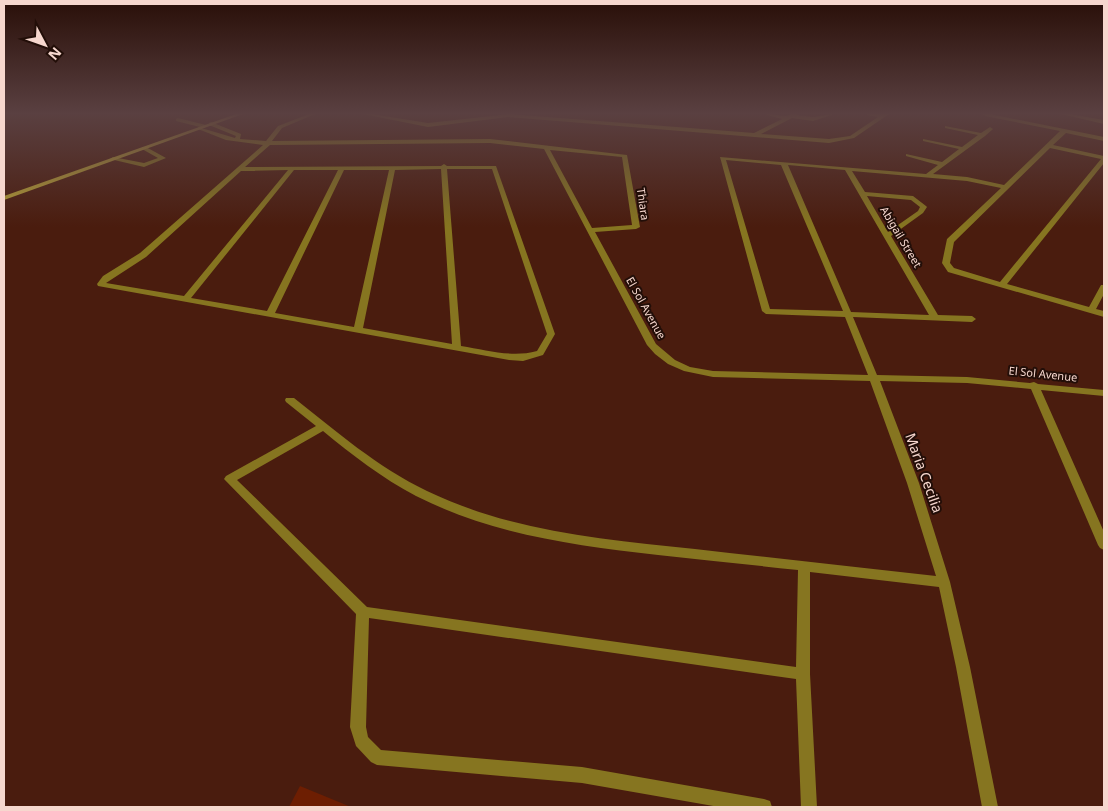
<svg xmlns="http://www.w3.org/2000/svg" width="1108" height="811" font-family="'Noto Sans',sans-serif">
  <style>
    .green { fill: #6d1e02 }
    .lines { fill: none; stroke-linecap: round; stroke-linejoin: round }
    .lane { fill: #867520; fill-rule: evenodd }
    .street { fill: #867520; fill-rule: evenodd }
    .secondary { fill: #b49e35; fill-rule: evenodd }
    .labels { text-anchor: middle; stroke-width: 4; stroke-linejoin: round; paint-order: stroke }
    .far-street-label { font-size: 11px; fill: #f6d7ce; stroke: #220e08 }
    .street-label { font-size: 14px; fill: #f6d7ce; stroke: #220e08 }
  </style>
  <rect width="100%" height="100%" fill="#4a1c0e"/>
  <path class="green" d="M300 786 351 807H289Z"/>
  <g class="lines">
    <path class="lane" d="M178 118 206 125 207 126 204 128 176 121V119Z
      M142 147H146L166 158 144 167 110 159 113 157 144 163 158 158 142 149Z"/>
    <path class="street" d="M309 114H315L282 128 272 141 490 139 627 155 640 227 636 229 595 232 656 344 675 360 690 367 713 371 868 375 845 317 766 314 762 311 720 157 926 174 938 165 906 156V154L942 162 959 149 923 141V139L962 147 978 135 945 128V126L981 133 990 127 993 129 985 136 933 174 967 177 1004 185 1060 131 985 116 983 114H990L1104 137V141L1066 133 1053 145 1104 156V163L1007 284 1089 307 1101 285H1104V294L1096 309 1104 311V317L948 272 942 263 947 239 1001 188 967 181 852 171 865 192 913 196 926 206 927 207 923 213 891 236 938 315 972 316 976 319 972 322 853 317 877 375 967 377 1030 383 1034 382 1038 384 1104 390V396L1041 390 1104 532V550L1100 548 1098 545 1031 389 967 383 880 381 919 483 950 582 970 667 998 807H982L956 667 939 587 810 572V674L817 807H801L796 679 369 618 366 727 368 737 381 750 582 767 764 799 770 801 772 807H719L582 783 377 765 371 762 356 746 350 727 356 614 224 479 226 476 316 426 286 402 285 400 286 398H294C336 431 377 467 427 491 513 532 601 539 695 549 775 558 855 567 936 576L907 483 870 381 713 377 684 371 668 364 655 354 647 345 544 149 490 143 270 145 245 167 441 166 444 164 447 166H496L555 334 543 355 523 361 509 360 98 286 97 284 103 276 140 253 263 145 226 140 198 129V127L235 138 236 136 209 125V123L211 122 241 134 240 139 266 141 278 126ZM1050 148 1101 159 1000 282 954 268 950 263 954 242ZM550 150 622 157 632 225 592 228ZM726 160 781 165 843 311 770 309ZM788 165 845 170 929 315 851 312ZM441 169 452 344 363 328 395 170ZM447 169H492L547 334 537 351C512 358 487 350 461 346ZM288 170 184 296 106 283 146 257 241 171ZM294 170H338L267 311 191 298ZM344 170H389L354 327 275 313ZM867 196 911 200 920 207 918 211 888 232ZM323 431C352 455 382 478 416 496 493 535 574 545 658 555 705 560 751 565 798 570L796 667 367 607 237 480Z
      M363 114H372L428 123 509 114 754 133 782 119 767 115V114L786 116 792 114H797V115L813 117 832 114V115L813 121 792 118 761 134 829 139 850 136 878 117 867 115V114H889L854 138 829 143 508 117 428 127Z
      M1061 114H1070L1104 120V124Z"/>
    <path class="secondary" d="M236 114H243L4 200V196Z"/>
  </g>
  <linearGradient id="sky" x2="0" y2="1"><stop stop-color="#290f08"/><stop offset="0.5" stop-color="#5a4041"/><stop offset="1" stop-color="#5a4041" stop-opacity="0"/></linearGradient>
  <rect width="1108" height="227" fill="url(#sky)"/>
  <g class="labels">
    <g class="far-street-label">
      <text transform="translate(643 204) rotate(82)" y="4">Thiara</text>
      <text transform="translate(901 237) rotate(59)" y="4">Abigail Street</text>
      <text transform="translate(646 308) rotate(61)" y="4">El Sol Avenue</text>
      <text transform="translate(1043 374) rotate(6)" y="4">El Sol Avenue</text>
    </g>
    <g class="street-label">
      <text transform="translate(924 473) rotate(70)" y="5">Maria Cecilia</text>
    </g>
  </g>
  <rect width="1108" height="811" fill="none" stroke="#f6d7ce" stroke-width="10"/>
  <g transform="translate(45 45) rotate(131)" stroke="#220e08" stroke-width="4" paint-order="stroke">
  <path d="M0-4L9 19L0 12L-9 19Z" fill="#f6d7ce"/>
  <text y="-8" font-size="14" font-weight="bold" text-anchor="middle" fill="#f6d7ce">N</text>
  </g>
</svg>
